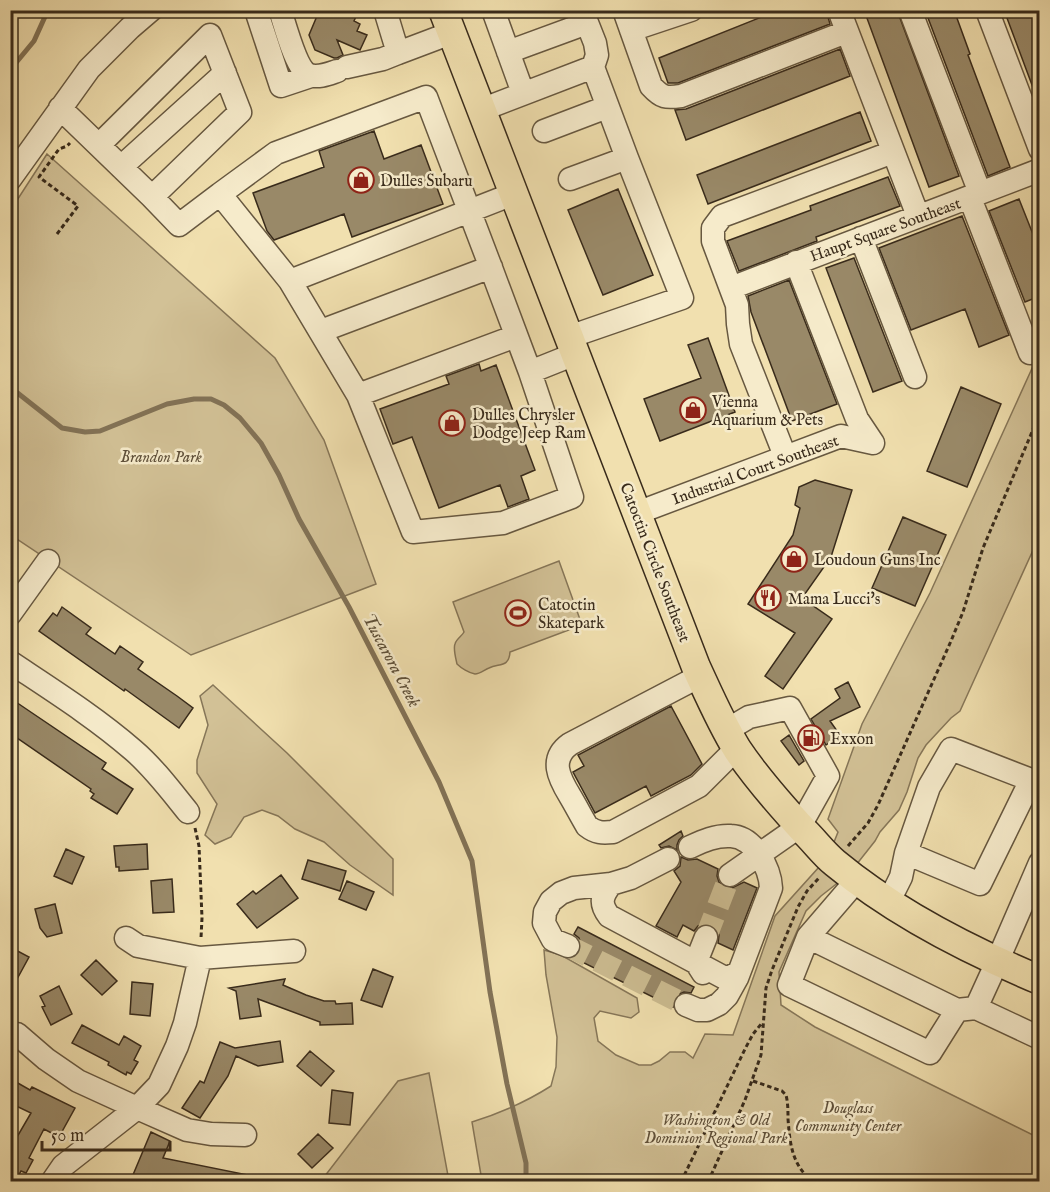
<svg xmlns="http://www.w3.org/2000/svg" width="1050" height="1192" font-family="'IM FELL English',serif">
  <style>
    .green { fill: #d2c196; stroke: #867658; stroke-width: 1.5 }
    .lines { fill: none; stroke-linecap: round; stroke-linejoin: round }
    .stream { stroke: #827256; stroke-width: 5 }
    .building { fill: #998968; stroke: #392b1b; stroke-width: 1.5 }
    .minor-tunnel { stroke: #ccbc91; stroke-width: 22; stroke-dasharray: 22 11; stroke-linecap: butt }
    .minor-casing { stroke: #675840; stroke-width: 25 }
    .major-casing { stroke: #392b1b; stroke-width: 31 }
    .path { stroke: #392b1b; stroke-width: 3; stroke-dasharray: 4.5 3; stroke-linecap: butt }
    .minor { stroke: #f6ebcb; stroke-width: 22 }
    .major { stroke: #f1e0af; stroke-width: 28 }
    .labels { text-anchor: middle; stroke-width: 5; stroke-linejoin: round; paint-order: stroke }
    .poi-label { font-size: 16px; fill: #392b1b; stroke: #f6ebcb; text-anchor: start }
    .street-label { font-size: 16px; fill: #392b1b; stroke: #f6ebcb }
    .park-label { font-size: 16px; font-style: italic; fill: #5f503a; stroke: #f6ebcb }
    .water-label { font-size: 18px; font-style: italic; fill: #5d4f38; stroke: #f6ebcb }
  </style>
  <rect width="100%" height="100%" fill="#f1e0af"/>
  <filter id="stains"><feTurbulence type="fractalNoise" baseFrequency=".00333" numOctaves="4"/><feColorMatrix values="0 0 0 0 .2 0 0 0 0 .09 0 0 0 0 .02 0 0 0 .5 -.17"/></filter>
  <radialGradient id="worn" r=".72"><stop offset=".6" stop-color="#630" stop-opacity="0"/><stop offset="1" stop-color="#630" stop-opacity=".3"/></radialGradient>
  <path class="green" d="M47 154 275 358 324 440 376 584 191 655 11 535 10 211Z
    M1039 353V537L960 711 951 718 926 745 918 758 907 792 899 810 880 832 875 841 849 874 821 896 806 911 779 972 781 1005 815 1027 1039 1138V1181H482L472 1122C501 1113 526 1102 551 1086L556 1067 557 1037 546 975 544 950 561 955 637 998 639 1012 631 1018 600 1011 594 1018 598 1041 616 1055 639 1065H651L659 1061 670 1052H685L693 1058 705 1034 733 1035 775 916 828 857 838 832 828 819 862 724 930 593Z
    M559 561 582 625 510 652C509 668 499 663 489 668 484 670 480 674 475 674 469 673 461 668 457 664 456 659 453 649 455 644 456 639 462 636 464 632L453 602Z
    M213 685 287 753 393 859V895L350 865 324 842 295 829 278 816 262 810 244 817 231 837 215 844 205 835 217 804 197 773V760L208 725 200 696Z
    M429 1073 449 1181H321L398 1081Z"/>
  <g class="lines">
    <path class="stream" d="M10 70 34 41 48 10
      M10 387 62 428 85 432 100 431 167 404 194 399H211L224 405 240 418 261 443 279 475 299 519 349 607 439 782 472 861 490 992 507 1084 526 1163V1182"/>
  </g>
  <path class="building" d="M322 10H359L354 21 360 24 357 31 367 35 360 50 337 40 343 55 337 58H334L315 50 309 35 317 16 319 17Z
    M779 10H826L830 24 678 83H668L659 58Z
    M864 10H897L959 176 929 187Z
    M925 10H954L970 54 968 55 1010 167 988 176Z
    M1004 10H1040V101H1038Z
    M840 49 850 76 686 140 675 110 686 109Z
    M860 112 871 141 708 204 697 175Z
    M374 131 384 159 421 145 443 204 352 237 344 214 274 240 267 231 253 193 324 167 319 151Z
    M888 177 900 206 816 237 817 241 739 271 727 241 811 210 810 206Z
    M618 189 653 275 603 295 568 210Z
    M1019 199 1040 252V296L1025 302 989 211Z
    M962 216 1009 335 979 347 965 309 911 330 879 248Z
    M854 258 902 381 873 392 826 268Z
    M789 280 837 404 792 421 751 312 748 296Z
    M708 338 735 412 660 441 644 399 701 378 688 345Z
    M479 364 481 371 496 365 535 470 521 476 529 499 508 507 500 485 439 508 412 437 393 444 380 409 449 384 446 376Z
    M961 387 1001 404 967 487 927 471Z
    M815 480 852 490 831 557 802 598 832 619 783 689 765 676 795 633 748 604 793 535 800 508 795 505 799 487Z
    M903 517 946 535 915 606 872 588Z
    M62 607 91 628 86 634 115 654 120 646 143 662 138 669 177 696 193 708 179 728 125 689 124 691 39 631 53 613 57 616Z
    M848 682 860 707 830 721 840 735 826 745 811 719 840 698 835 689Z
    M10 698 106 763 102 769 133 789 117 814 91 798 94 794 90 791 91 789 10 733Z
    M671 706 702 764 691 775 651 796 646 786 595 813 573 772 584 766 578 755Z
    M789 735 804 761 799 765 781 741Z
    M681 831 683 836 679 840 677 845V850L669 846 661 848 659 845Z
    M147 844 148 869 119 871V867H116L114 846Z
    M66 849 84 857 72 884 54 876Z
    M681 857 688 860 697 859 718 869 717 876 719 882 725 887 732 888 744 882 757 888 733 950 718 943 719 935 716 928 710 924H704L698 926 694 931 683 925 677 937 656 926 681 882 674 871 680 866Z
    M308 860 346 871 340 891 302 879Z
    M281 875 298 898 257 928 237 904 253 891 256 894Z
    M172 879 174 912 153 913 151 881Z
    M347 881 374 892 366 910 339 899Z
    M55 904 62 933 47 937 40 928 35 909Z
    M578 927 694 987 691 993 684 992 677 995 673 1000V1007L574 958 577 956 581 950V944L579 938 574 934Z
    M10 947 29 957 10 992Z
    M96 960 117 981 102 995 81 975Z
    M373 969 393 977 382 1007 361 1000Z
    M285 979 283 985 306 995 324 1001H335L336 1004 352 1003 353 1024 320 1025V1022L258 999 261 1016 240 1019 236 991 229 988Z
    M132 982 153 984 150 1016 130 1014Z
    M59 986 72 1014 51 1025 42 1007 45 1006 40 996Z
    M82 1025 119 1045 124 1036 141 1046 134 1060 138 1062 131 1074 127 1072 126 1075 108 1065 109 1062 72 1043Z
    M280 1041 283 1062 258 1066 236 1056 228 1076 200 1118 182 1108 200 1081 204 1083 220 1042 235 1048Z
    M310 1051 334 1071 321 1086 297 1066Z
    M16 1082 30 1090 32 1087 75 1108 59 1137 44 1129 29 1158 33 1160 26 1173 21 1171 15 1182H10V1149L31 1113 10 1103V1094Z
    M332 1090 353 1093 350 1125 329 1123Z
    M151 1132 170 1141 163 1158 248 1175V1182H176L154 1177 152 1182H130Z
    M318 1134 333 1148 312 1168 298 1154Z"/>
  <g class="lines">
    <path class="minor-tunnel" d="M706 937 730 875
      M568 946 686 1005"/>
    <g class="minor-casing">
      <path id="minor" d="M256 10 281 86 311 76
        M280 10C285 25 296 69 309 75 319 78 328 74 337 71
        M385 10 398 53 451 33
        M493 10 523 93
        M624 10 651 86C662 98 666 98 681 96L846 32
        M839 10 918 216
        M910 10 980 193
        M987 10 1040 149
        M631 30 691 10
        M508 52 587 23
        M347 67 383 59 398 53
        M60 108 152 197 240 112 210 35 99 145
        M481 110 593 67 597 55 595 43 582 10
        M544 131 607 107
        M121 167 225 73
        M10 179 89 69 130 28 151 10
        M570 179 627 158
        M513 194 290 281 220 194 276 153 426 97C461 189 496 280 530 372L575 354
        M152 197 179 225 220 194
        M970 198 1030 353
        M861 238 915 377
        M796 262 857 419 873 443
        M290 281 358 395 413 532 503 523 572 497 530 372
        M731 288 1040 170
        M321 331 491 267
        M569 337 682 298 627 158 593 67
        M358 395 516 336
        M785 456 741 344 738 324 737 305 713 241V228L722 216 893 152
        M637 513 841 436 873 443
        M10 614 48 561
        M10 662C52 690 95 717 133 750 154 768 171 791 188 812
        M700 676 570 744C549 759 559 778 570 796 576 806 581 816 587 826 596 833 602 833 613 832L699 786 737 748
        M727 730 749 717 790 708 828 776 800 826 730 875
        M906 853 929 787 951 749 1031 780
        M857 880 808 937 789 985 930 1053 957 1010 976 1008 997 962 1040 863
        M611 884C602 896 599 903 609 916L723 977H730L739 972
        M888 903 901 877 906 853 980 884 1031 780 1040 784
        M808 937 957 1010
        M126 938 138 946 200 958 294 951
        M568 946 553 940 544 923 545 912 551 901 561 893 574 888 611 884 631 878 668 859
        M703 973 696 962 706 937
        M686 1005 698 1010H707L719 1004 727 996 737 978 771 888C770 868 754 837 731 836 716 835 703 841 690 847
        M976 1008 1040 1038
        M17 1034 46 1059 78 1081 137 1108 187 1130 211 1134 245 1135
        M52 1182 63 1166 137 1108 159 1085 177 1046 185 1023 200 958"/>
    </g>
    <g class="major-casing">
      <path id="major" d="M443 10 696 667C709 695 721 723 737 749 757 779 782 807 806 833 816 843 824 854 835 863 894 912 968 950 1040 980"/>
    </g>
    <path class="path" d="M57 234 78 206 39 177 59 149 67 146 70 143
      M195 828 199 846 202 918 201 938
      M848 846 868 823 878 805 951 641 963 612 983 548 1040 413
      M753 1081 782 1091 786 1095C788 1103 788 1111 788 1119 790 1145 792 1165 813 1182
      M681 1182 745 1049 753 1034 762 1023
      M708 1182 745 1100 761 1055 766 988 772 970 798 907 807 891 819 878"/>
    <use href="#minor" class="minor"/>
    <use href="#major" class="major"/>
  </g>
  <defs>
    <g id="shop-ring" transform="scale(1.35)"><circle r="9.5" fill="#f6ebcb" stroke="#8f2418" stroke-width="1.5"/><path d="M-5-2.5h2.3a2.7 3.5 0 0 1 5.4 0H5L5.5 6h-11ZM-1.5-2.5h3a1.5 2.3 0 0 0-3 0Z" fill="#8f2418"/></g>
    <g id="restaurant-ring" transform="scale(1.35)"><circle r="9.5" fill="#f6ebcb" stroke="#8f2418" stroke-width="1.5"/><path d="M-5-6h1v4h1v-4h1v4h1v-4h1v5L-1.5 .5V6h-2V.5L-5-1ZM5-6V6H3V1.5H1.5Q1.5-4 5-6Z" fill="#8f2418"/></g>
    <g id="stadium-ring" transform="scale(1.35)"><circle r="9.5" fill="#f6ebcb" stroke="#8f2418" stroke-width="1.5"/><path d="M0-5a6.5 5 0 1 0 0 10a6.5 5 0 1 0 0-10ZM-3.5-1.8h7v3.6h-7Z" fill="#8f2418"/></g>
    <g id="fuel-ring" transform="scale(1.35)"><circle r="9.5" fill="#f6ebcb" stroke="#8f2418" stroke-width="1.5"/><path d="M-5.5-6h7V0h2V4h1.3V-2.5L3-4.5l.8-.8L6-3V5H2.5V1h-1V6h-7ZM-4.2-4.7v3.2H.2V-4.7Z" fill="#8f2418"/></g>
  </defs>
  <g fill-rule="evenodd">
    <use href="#shop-ring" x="361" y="180"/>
    <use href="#shop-ring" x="693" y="410"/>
    <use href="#shop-ring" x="452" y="423"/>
    <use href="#shop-ring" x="794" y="559"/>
    <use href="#restaurant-ring" x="768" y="598"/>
    <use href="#stadium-ring" x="518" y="613"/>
    <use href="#fuel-ring" x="811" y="738"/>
  </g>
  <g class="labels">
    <g class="poi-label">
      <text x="380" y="186">Dulles Subaru</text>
      <text x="712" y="407">Vienna<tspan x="712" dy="18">Aquarium &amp; Pets</tspan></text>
      <text x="472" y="420">Dulles Chrysler<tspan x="472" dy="18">Dodge Jeep Ram</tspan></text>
      <text x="814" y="565">Loudoun Guns Inc</text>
      <text x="788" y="604">Mama Lucci's</text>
      <text x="538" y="610">Catoctin<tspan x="538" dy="18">Skatepark</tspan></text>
      <text x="830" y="744">Exxon</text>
    </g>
    <g class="street-label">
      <text transform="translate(885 229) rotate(-20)" y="6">Haupt Square Southeast</text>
      <text transform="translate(755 469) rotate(-20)" y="6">Industrial Court Southeast</text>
      <text transform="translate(656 562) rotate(69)" y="6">Catoctin Circle Southeast</text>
    </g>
    <g class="park-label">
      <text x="161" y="462">Brandon Park</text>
      <text x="848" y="1113">Douglass<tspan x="848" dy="18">Community Center</tspan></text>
      <text x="716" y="1125">Washington &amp; Old<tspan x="716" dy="18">Dominion Regional Park</tspan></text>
    </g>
    <g class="water-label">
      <text transform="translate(392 660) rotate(62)" y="6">Tuscarora Creek</text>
    </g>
  </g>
  <rect width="1050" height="1192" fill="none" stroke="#f1e0af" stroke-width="36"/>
  <rect x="12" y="12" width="1026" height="1168" fill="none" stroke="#392b1b" stroke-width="3"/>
  <rect x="18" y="18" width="1014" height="1156" fill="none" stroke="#392b1b" stroke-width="1.5"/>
  <path d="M42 1141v9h128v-9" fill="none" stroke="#392b1b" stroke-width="3"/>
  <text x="51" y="1141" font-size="18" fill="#392b1b" stroke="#f6ebcb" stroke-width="4.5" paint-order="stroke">50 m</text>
  <rect width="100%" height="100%" filter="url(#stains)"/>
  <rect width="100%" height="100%" fill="url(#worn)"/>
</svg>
